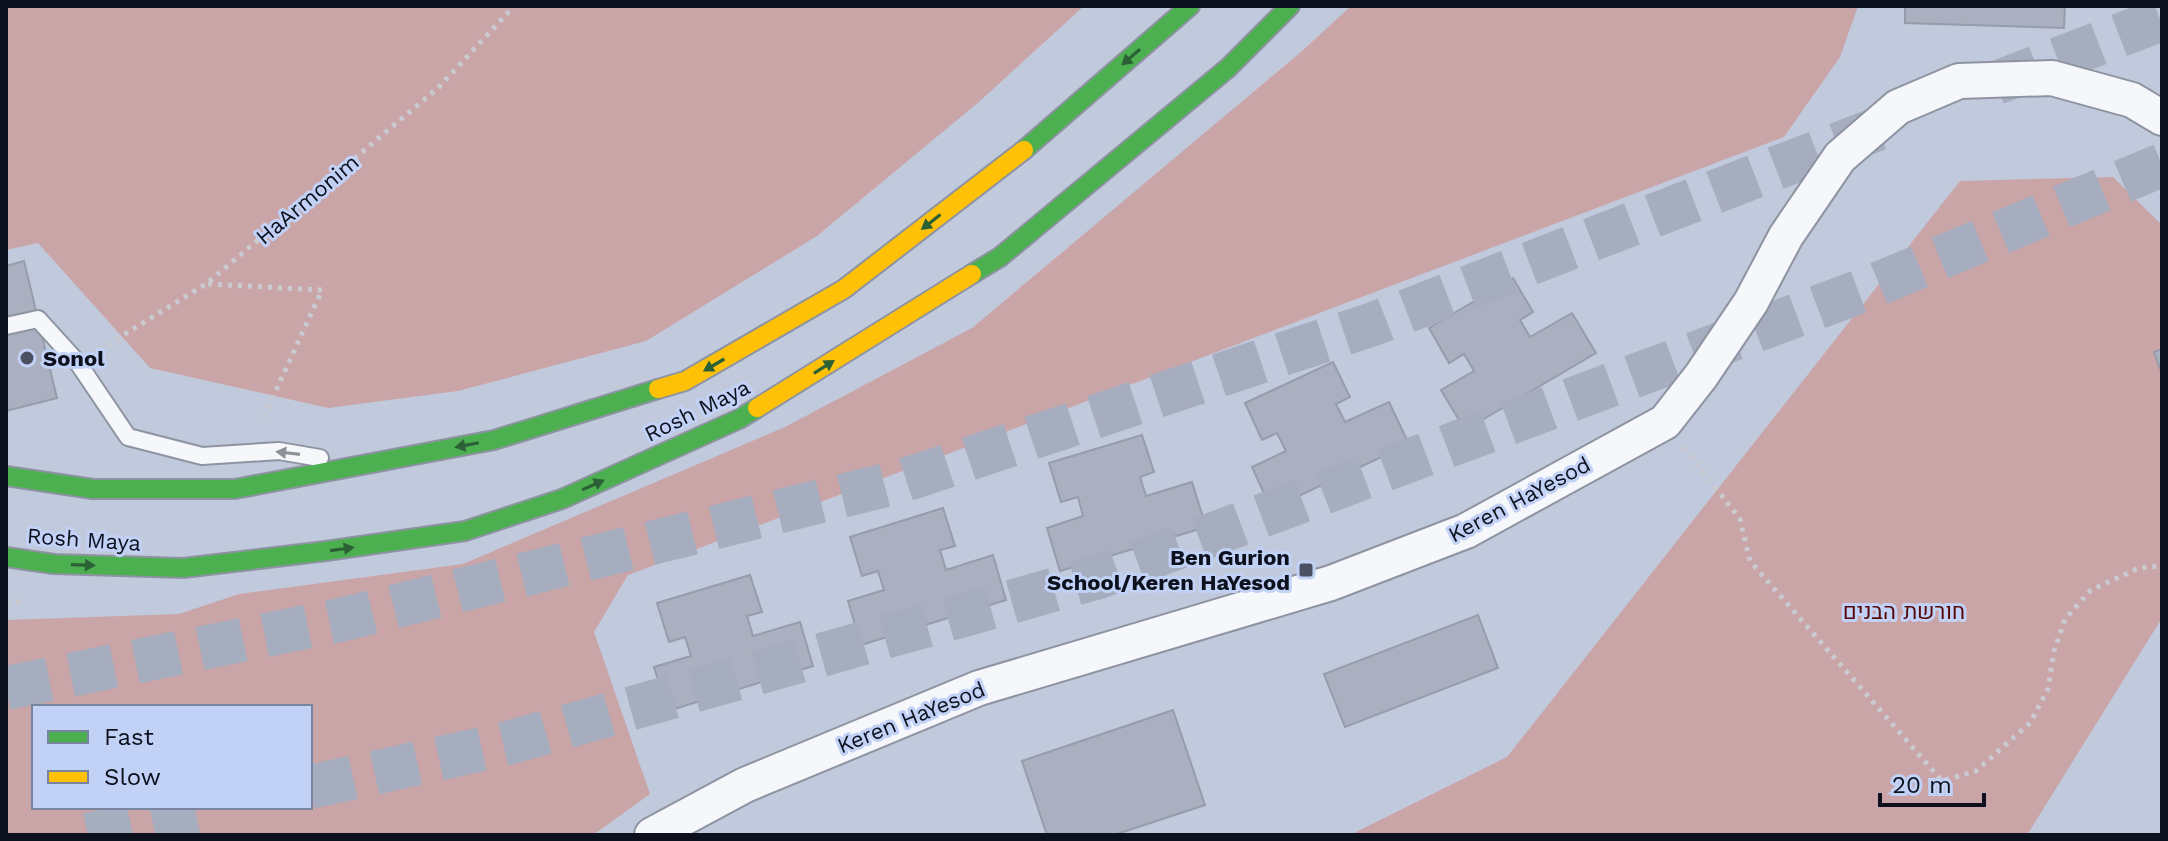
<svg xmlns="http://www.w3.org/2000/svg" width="2168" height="841" font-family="'Work Sans',Heebo,sans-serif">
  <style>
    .green { fill: #caa5a8; fill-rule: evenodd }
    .building { fill: #aab0bf; stroke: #969cab; stroke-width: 2 }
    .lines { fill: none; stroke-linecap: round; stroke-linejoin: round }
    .highway-tunnel { stroke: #a6adbf; stroke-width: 44; stroke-dasharray: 44 22; stroke-linecap: butt }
    .lane-casing { stroke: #8d93a1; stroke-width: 20 }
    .street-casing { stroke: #8d93a1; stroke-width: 38 }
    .fast-casing { stroke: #8d93a1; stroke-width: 22 }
    .slow-casing { stroke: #8d93a1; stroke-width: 22 }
    .path { stroke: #c9cbd1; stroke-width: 5; stroke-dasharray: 4 6; stroke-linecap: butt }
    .lane { stroke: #f6f7fa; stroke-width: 16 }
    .street { stroke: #f6f7fa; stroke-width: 34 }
    .fast { stroke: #4caf50; stroke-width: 18 }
    .slow { stroke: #ffc107; stroke-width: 18 }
    .oneway { fill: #2c6036 }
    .oneway2 { fill: #8d9097 }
    .poi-dot { fill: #4b5160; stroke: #c2d1f6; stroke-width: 3 }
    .labels { text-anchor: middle; stroke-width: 6; stroke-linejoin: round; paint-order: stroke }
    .street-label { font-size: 22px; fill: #0c111d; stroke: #c2d1f6 }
    .poi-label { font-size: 22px; font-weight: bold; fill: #0c111d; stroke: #c2d1f6; text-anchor: start }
    .park-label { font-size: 22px; fill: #560808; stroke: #c2d1f6 }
  </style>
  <rect width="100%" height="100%" fill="#c1c9dc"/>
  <path class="green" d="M6 6H1084L980 101 817 236 646 341 458 391 328 408 150 368 38 243 6 250Z
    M1351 6H1858L1840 57 1784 137 628 575 594 632 650 794 593 835H6V620L179 614 239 594 463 564 785 427 972 328 1301 52ZM34 707H310V807H34Z
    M2113 177 2162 225V618L2027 835H1350L1507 757 1960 181Z"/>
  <path class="building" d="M1905 6H2065L2064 28 1905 23Z
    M24 261 57 398 6 411V266Z
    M1513 278 1533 312 1520 320 1530 337 1572 313 1596 353 1465 430 1441 390 1474 371 1464 354 1449 363 1429 328Z
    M2162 349V374L2154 352Z
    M1333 362 1350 397 1336 404 1345 422 1389 402 1409 444 1271 509 1252 467 1286 451 1277 433 1262 440 1245 403Z
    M1142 435 1154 472 1140 477 1146 496 1192 482 1206 527 1060 571 1047 528 1083 516 1078 497 1061 502 1049 463Z
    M943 508 955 546 940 550 946 570 993 555 1006 600 861 645 848 601 884 590 878 571 862 576 850 537Z
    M750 575 762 612 747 616 753 636 800 622 813 666 668 711 654 667 691 656 685 637 669 642 657 603Z
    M1478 615 1498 668 1345 727 1324 674Z
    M1173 710 1205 805 1114 835H1047L1022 761Z"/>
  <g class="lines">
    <path class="highway-tunnel" d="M1996 83 2162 19
      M6 688 340 620 902 481 1376 323 1880 128
      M310 787 504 744 1099 577 1861 291 2162 165
      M88 835 217 807"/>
    <g class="lane-casing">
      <path id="lane" d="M6 326 38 319 78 363 128 437 202 456 279 451 320 458"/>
    </g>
    <g class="street-casing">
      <path id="street" d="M652 835 745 785 979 688 1331 583 1466 531 1665 422 1701 376 1751 302 1786 236 1840 157 1898 107 1959 81 2052 78 2132 100 2162 118"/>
    </g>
    <g class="fast-casing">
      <path id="fast" d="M1024 150 1190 6
        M972 274 1000 257 1228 68 1290 6
        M6 476 93 489H235L494 440 658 389
        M6 557 54 564 183 568 326 551 465 531 562 499 739 419 757 408"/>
    </g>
    <g class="slow-casing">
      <path id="slow" d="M658 389 685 381 844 289 1024 150
        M757 408 972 274"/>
    </g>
    <path class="path" d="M208 284 322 290 262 421
      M99 350 206 284 439 87 514 6
      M1684 447 1740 519 1750 561 1942 781 1976 771 2030 723 2048 689 2054 651 2065 619 2091 590 2139 568 2162 566
      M6 602H21"/>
    <use href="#lane" class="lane"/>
    <use href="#street" class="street"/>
    <use href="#fast" class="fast"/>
    <use href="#slow" class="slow"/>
  </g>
  <defs><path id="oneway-solid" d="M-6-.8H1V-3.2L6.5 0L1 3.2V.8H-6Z" transform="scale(2)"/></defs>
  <g class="oneway">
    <use href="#oneway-solid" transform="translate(1131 57) rotate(139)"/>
    <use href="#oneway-solid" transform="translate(931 222) rotate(142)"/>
    <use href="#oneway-solid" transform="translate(714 365) rotate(150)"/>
    <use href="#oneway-solid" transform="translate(824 367) rotate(-32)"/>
    <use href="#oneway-solid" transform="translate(467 445) rotate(169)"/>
    <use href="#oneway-solid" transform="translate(593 485) rotate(-24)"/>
    <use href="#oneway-solid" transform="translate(342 549) rotate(-8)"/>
    <use href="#oneway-solid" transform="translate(83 565) rotate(2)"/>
  </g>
  <use class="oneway2" href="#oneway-solid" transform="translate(288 453) rotate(-173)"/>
  <g class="poi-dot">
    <circle cx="27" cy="358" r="8"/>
    <rect x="1298" y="562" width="16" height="16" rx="4"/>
  </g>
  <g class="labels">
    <g class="street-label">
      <text transform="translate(307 199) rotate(-40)" y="8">HaArmonim</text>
      <text transform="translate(697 410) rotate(-26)" y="8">Rosh Maya</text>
      <text transform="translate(1519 499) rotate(-28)" y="8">Keren HaYesod</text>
      <text transform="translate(84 539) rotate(4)" y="8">Rosh Maya</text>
      <text transform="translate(911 717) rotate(-22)" y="8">Keren HaYesod</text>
    </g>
    <g class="poi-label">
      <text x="43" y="366">Sonol</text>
      <text x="1290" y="565" text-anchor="end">Ben Gurion<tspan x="1290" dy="25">School/Keren HaYesod</tspan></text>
    </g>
    <g class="park-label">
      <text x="1904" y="619">חורשת הבנים</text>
    </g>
  </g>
  <rect width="2168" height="841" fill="none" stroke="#0c111d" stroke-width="16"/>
  <rect x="32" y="705" width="280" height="104" fill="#c2d1f6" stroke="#79849f" stroke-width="2"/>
  <rect x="48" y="731" width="40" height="12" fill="#4caf50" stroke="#79849f" stroke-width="2"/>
  <text x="104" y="745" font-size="24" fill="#0c111d">Fast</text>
  <rect x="48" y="771" width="40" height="12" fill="#ffc107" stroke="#79849f" stroke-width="2"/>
  <text x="104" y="785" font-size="24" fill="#0c111d">Slow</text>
  <path d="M1880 793v12h104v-12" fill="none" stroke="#0c111d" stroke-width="4"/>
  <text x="1892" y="793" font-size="24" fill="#0c111d" stroke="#c2d1f6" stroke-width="6" paint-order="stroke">20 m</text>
</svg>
